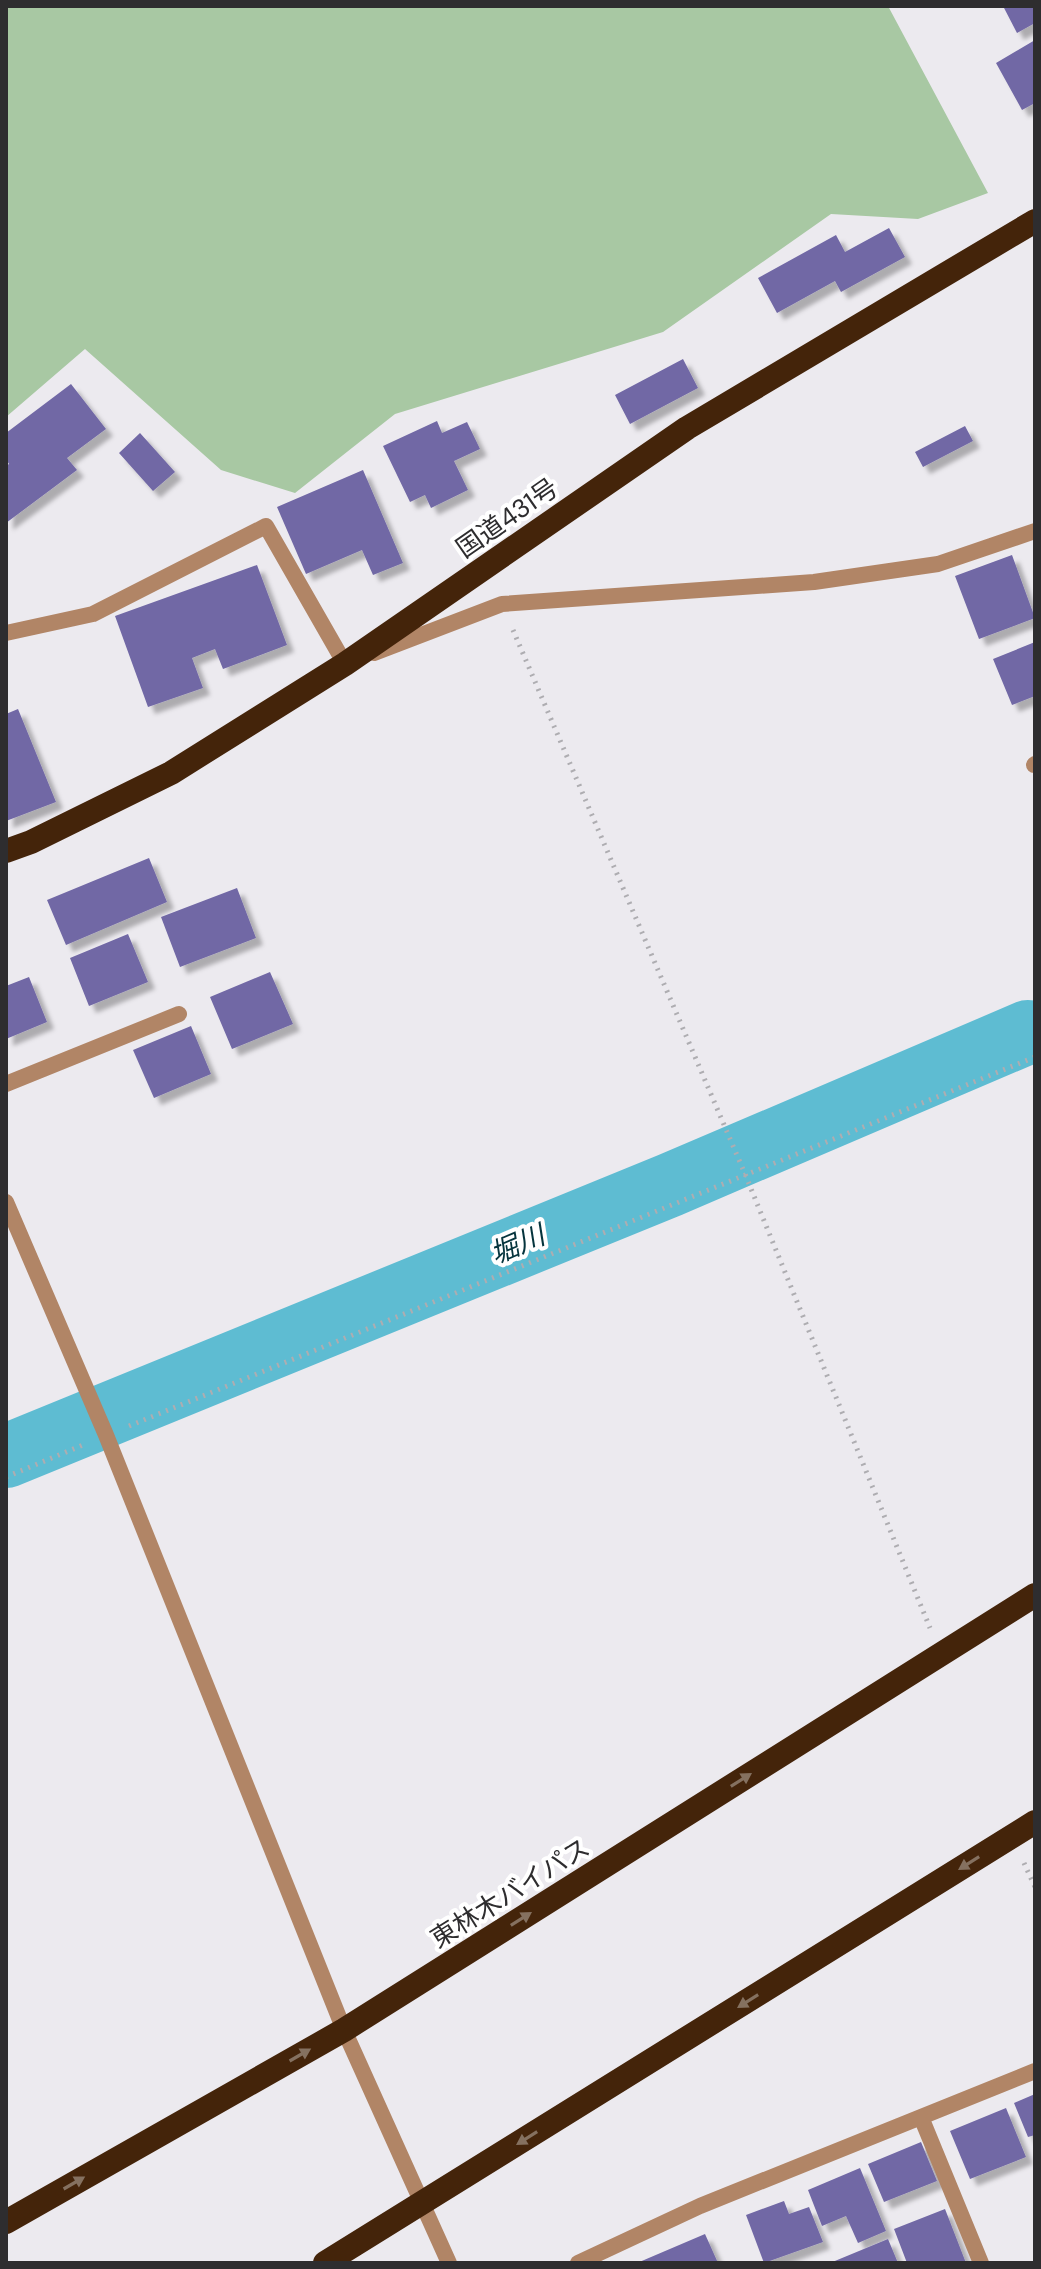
<svg xmlns="http://www.w3.org/2000/svg" width="1041" height="2269" font-family="'DM Sans','Noto Sans JP',sans-serif">
  <style>
    .green { fill: #a8c8a3 }
    .lines { fill: none; stroke-linecap: round; stroke-linejoin: round }
    .river { stroke: #5ebcd2; stroke-width: 64 }
    .building { fill: #7168a5; filter: url(#shadow) }
    .path { stroke: #aeadb1; stroke-width: 5; stroke-dasharray: 2 6; stroke-linecap: butt }
    .street { stroke: #b18566; stroke-width: 16 }
    .highway { stroke: #44240a; stroke-width: 24 }
    .oneway { fill: #857160 }
    .labels { text-anchor: middle; stroke-width: 8; stroke-linejoin: round; paint-order: stroke }
    .street-label { font-size: 26px; fill: #2e2d2f; stroke: #fff }
    .water-label { font-size: 28px; font-style: italic; fill: #05343d; stroke: #fff }
  </style>
  <defs>
    <filter id="shadow"><feDropShadow dx="7" dy="7" stdDeviation="2" flood-color="#0004"/></filter>
  </defs>
  <rect width="100%" height="100%" fill="#eceaef"/>
  <path class="green" d="M6 6H888L988 193 918 219 831 214 663 332 395 414 295 493 221 470 85 349 6 417Z"/>
  <g class="lines">
    <path class="river" d="M6 1456 670 1185 1028 1032"/>
  </g>
  <path class="building" d="M1003 6H1035V23L1017 33Z
    M1035 40V103L1022 110 996 63Z
    M889 228 905 257 841 292 835 281 777 313 758 278 836 235 845 252Z
    M683 359 698 388 630 424 615 395Z
    M71 384 106 429 67 458 77 470 6 523V466L9 464 6 459V433Z
    M437 421 442 433 467 422 480 449 454 461 468 490 431 508 425 495 410 502 383 446Z
    M965 426 973 441 923 467 915 452Z
    M140 433 175 472 153 491 119 453Z
    M363 470 403 563 373 575 362 550 306 574 277 507Z
    M1012 555 1035 618 979 639 955 576Z
    M257 565 287 645 223 669 215 649 192 658 203 688 148 707 115 616Z
    M1035 642V696L1012 705 993 659Z
    M18 709 56 802 6 821V714Z
    M149 858 167 902 66 945 47 900Z
    M237 888 256 938 180 967 161 917Z
    M128 934 148 982 89 1006 70 958Z
    M270 972 293 1024 232 1049 210 997Z
    M29 977 47 1022 6 1039V986Z
    M191 1026 211 1074 154 1098 133 1050Z
    M1035 2094V2135L1028 2137 1014 2103Z
    M1006 2108 1026 2157 970 2179 950 2131Z
    M921 2142 937 2181 884 2202 868 2164Z
    M860 2168 886 2231 858 2243 846 2216 822 2226 808 2190Z
    M784 2201 789 2214 809 2207 823 2242 764 2263 746 2215Z
    M945 2209 966 2263H907L894 2229Z
    M705 2234 718 2263H637Z
    M888 2239 898 2263H830Z"/>
  <g class="lines">
    <path class="path" d="M513 630 745 1174 930 1628
      M129 1426 1035 1057
      M6 1477 83 1445
      M1024 1863 1035 1887"/>
    <path class="street" d="M6 633 93 614 266 526 345 664 352 661
      M374 653 502 604 814 582 938 564 1035 531
      M1034 765 1035 764
      M6 1084 179 1014
      M6 1202 106 1435 344 2030 449 2263
      M921 2117 981 2263
      M578 2263 700 2206 1035 2071"/>
    <path class="highway" d="M6 851 31 842 171 773 345 664 687 428 1035 221
      M6 2222 344 2030 1035 1595
      M325 2263 1035 1822"/>
  </g>
  <defs><path id="oneway-solid" d="M-6-.8H1V-3.2L6.5 0L1 3.2V.8H-6Z" transform="scale(2)"/></defs>
  <g class="oneway">
    <use href="#oneway-solid" transform="translate(741 1780) rotate(-32)"/>
    <use href="#oneway-solid" transform="translate(969 1863) rotate(148)"/>
    <use href="#oneway-solid" transform="translate(521 1919) rotate(-32)"/>
    <use href="#oneway-solid" transform="translate(748 2001) rotate(148)"/>
    <use href="#oneway-solid" transform="translate(300 2055) rotate(-30)"/>
    <use href="#oneway-solid" transform="translate(527 2138) rotate(148)"/>
    <use href="#oneway-solid" transform="translate(74 2183) rotate(-30)"/>
  </g>
  <g class="labels">
    <g class="street-label">
      <text transform="translate(507 518) rotate(-35)" y="9">国道431号</text>
      <text transform="translate(510 1893) rotate(-32)" y="9">東林木バイパス</text>
    </g>
    <g class="water-label">
      <text transform="translate(517 1244) rotate(-23)" y="10">堀川</text>
    </g>
  </g>
  <rect width="1041" height="2269" fill="none" stroke="#2e2d2f" stroke-width="16"/>
</svg>
